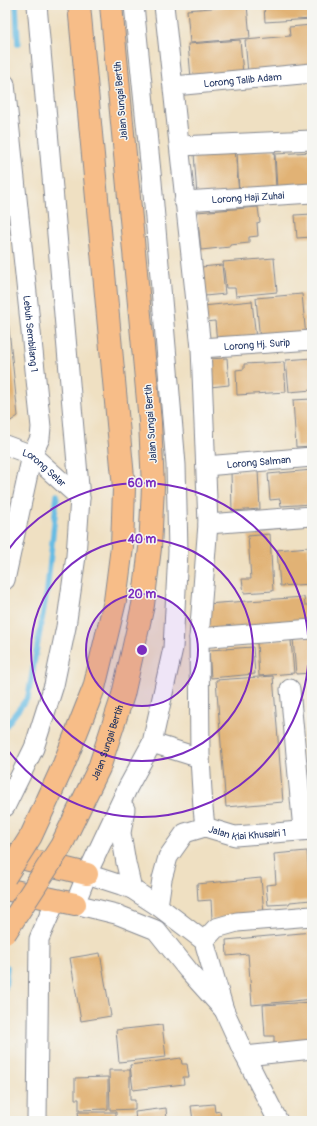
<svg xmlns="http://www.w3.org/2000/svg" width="317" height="1126" font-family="Pangolin,sans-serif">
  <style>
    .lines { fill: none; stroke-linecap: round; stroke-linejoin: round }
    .stream { stroke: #67bce3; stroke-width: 5.5 }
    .building { fill: #e1b274 }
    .minor-casing { stroke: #858890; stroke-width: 21 }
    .major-casing { stroke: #858890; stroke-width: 24 }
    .minor { stroke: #fff; stroke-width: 19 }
    .major { stroke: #f7bd88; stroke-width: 22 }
    .major-bridge-casing { stroke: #858890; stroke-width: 24; stroke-linecap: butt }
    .major-bridge { stroke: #f7bd88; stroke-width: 22 }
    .ring { fill: none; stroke: #7b2cbf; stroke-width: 2 }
    .labels { text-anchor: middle; stroke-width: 3; stroke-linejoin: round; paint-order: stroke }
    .street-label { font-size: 10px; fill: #1b2f5e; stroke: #f6f6f2 }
    .centre { fill: #7b2cbf; stroke: #f6f6f2; stroke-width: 2 }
    .ring-label { font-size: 12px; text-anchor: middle; font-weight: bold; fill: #7b2cbf; stroke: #f6f6f2; stroke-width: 3; stroke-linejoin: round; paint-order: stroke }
  </style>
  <rect width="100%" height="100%" fill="#f6f6f2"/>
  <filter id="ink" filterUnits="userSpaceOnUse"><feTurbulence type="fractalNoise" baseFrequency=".025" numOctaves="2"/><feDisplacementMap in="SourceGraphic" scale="8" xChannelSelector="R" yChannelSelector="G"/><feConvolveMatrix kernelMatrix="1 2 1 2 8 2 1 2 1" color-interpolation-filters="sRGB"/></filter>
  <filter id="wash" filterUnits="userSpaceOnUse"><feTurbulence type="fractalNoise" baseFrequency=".012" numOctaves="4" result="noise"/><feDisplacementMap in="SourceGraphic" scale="16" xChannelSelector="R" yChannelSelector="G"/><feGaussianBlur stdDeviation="0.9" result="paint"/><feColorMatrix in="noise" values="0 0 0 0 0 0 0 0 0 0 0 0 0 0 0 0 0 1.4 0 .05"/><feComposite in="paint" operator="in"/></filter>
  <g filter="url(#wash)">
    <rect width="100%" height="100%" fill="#efe0c2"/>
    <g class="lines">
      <path class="stream" d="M16 5 18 44
        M5 727 28 697 47 591 57 495
        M5 988 7 967"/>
    </g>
    <g id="blocks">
      <path class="building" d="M247 5 250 38 190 43 187 10Z
        M264 5H312V19L265 22Z
        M312 25V68L248 73 245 40 290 36 289 27Z
        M240 40 243 74 191 78 188 44Z
        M235 150 239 193 197 196 194 153Z
        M274 150 276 189 239 192 237 152Z
        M312 152V187L277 189 275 154Z
        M258 207 260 222 257 223 258 236 249 237V243L230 245V247L201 250 197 212Z
        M312 214V237L297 238 295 215Z
        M274 258 277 292 236 296 235 288H226L223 262Z
        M222 265 225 294 205 296 201 267Z
        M302 294 306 337 260 341 256 298Z
        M5 300H6L18 416 5 425Z
        M252 301 256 339 217 343 215 321 205 322 203 306Z
        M227 358 229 385 210 387 207 359Z
        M312 358V390L289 392 286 360Z
        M284 362 286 392 237 395 236 370 244 369V364Z
        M312 399V446L296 447 293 400Z
        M312 470V504L281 506 280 499 270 500 268 474Z
        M258 471 260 509 232 511 231 472Z
        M270 534 273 591 244 593 242 579H251L248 536Z
        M308 547 311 584 280 586 277 550Z
        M304 597 305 605H311L312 622 208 631 206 604Z
        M312 636V673L296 674 293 638Z
        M291 640 294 673 259 676 257 642Z
        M253 647 255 674 211 678 209 650Z
        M273 676 283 802 226 807 216 680Z
        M307 851 311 900 290 902 289 904 268 905 266 885 276 884 274 854Z
        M309 853H312V870H311Z
        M261 878 264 914 212 919 211 900 198 901 197 884Z
        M312 932V999L252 1005 248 954 227 956 226 940Z
        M100 953 111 1016 81 1021 70 958Z
        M311 1002 312 1044 274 1047V1036H265L263 1005Z
        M162 1025 166 1057 119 1062 116 1030Z
        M181 1058 182 1064H187L189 1077H183L184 1084 133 1090 130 1065Z
        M109 1070H130V1100H135V1109L110 1110Z
        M108 1077V1109L79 1110V1099H75V1078Z
        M214 1104 215 1112 220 1111 221 1121H193L191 1106Z
        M166 1108 167 1121H136L135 1112Z
        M78 1112H116V1121H79Z"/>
    </g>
  </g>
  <g filter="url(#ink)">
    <use href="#blocks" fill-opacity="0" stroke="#858890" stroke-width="1"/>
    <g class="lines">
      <g class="minor-casing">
        <g id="minor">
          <path d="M134 5 152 182 176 465 178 551 173 648 152 743 128 787 87 874 75 904 116 914 156 930 188 970 224 1010"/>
          <path id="s1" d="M164 5 201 348 208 524 199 638 200 758 203 808 205 827 235 836 312 830"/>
          <path id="s2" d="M5 84 41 427 40 438 32 455 5 580"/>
          <path id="s3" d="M174 86 312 73"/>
          <path d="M180 146 312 140"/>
          <path id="s4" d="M184 201 312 193"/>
          <path id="s5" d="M201 348 312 340"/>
          <path id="s6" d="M5 445 32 455 80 498"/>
          <path id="s7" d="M206 466 312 457"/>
          <path d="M208 524 312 516"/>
          <path d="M199 638 312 629"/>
          <path d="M290 689 303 830"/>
          <path d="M152 743 200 758"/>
          <path d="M5 807 34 748 54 685 66 627 76 556 80 498 37 5"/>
          <path d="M125 809 121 833 126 863 132 889"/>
          <path d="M87 874 121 885 132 889 158 906 204 941 224 1010 245 1056 278 1121"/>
          <path d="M158 906 162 879 168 857 185 833 205 827"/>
          <path d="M204 941 216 928 237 922 312 916"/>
          <path d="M245 1056 312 1049"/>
          <path d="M37 1121 39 939 56 900"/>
        </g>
      </g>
      <g class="major-casing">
        <path id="major" d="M5 854 87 874
          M5 889 75 904"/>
      </g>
      <use href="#minor" class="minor"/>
      <use href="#major" class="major"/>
      <g class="major-bridge-casing">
        <g id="major-bridge">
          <path d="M5 877 31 836 64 764 94 688 115 601 122 547 124 488 79 5"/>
          <path id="s8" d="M5 933 61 846 99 768 123 695 143 605 150 548 153 487 150 422 111 5"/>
        </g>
      </g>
      <use href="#major-bridge" class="major-bridge"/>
    </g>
  </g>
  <circle cx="142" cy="650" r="56" fill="#7b2cbf" fill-opacity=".12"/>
  <g class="ring">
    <circle cx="142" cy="650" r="56"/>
    <circle cx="142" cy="650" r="111"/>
    <path d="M5 554A167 167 0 1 1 5 746"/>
  </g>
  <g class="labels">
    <g class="street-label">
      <text dy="4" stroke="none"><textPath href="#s3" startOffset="69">Lorong Talib Adam</textPath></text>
      <text transform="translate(120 101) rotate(-95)" y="4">Jalan Sungai Bertih</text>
      <text dy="4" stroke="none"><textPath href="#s4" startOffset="64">Lorong Haji Zuhai</textPath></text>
      <text dy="4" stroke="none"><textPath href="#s2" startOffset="251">Lebuh Sembilang 1</textPath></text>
      <text dy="4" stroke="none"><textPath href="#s5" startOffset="56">Lorong Hj. Surip</textPath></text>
      <text transform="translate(150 424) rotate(-94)" y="4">Jalan Sungai Bertih</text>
      <text dy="4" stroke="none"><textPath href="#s7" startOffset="53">Lorong Salman</textPath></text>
      <text dy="4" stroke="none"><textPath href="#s6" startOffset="46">Lorong Selar</textPath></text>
      <text dy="4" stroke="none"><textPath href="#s8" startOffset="217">Jalan Sungai Bertih</textPath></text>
      <text dy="4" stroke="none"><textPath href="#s1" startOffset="868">Jalan Kiai Khusairi 1</textPath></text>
    </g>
  </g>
  <circle cx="142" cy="650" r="6" class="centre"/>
  <g class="ring-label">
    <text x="142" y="487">60 m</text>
    <text x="142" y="543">40 m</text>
    <text x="142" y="598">20 m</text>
  </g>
  <rect width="317" height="1126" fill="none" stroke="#f6f6f2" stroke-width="20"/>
</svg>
